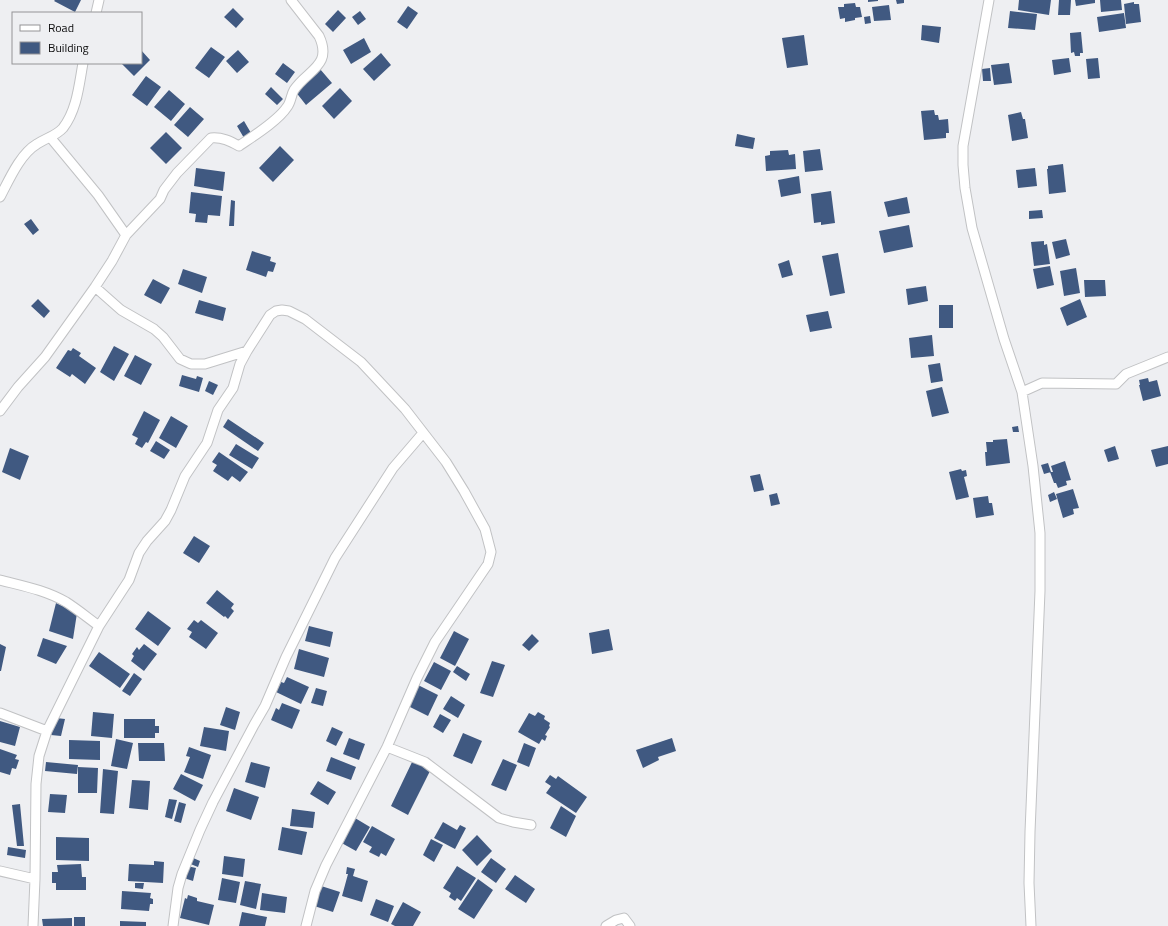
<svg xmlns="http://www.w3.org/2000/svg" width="1168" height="926" font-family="'Titillium Web',sans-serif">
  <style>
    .building { fill: #405981 }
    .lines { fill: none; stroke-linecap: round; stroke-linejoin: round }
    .minor-casing { stroke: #c1c2c4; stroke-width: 11 }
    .minor { stroke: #fff; stroke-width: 9 }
  </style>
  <rect width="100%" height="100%" fill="#eeeff2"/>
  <path class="building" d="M55 0H81L75 12 54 1Z
    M868 0H878V1L868 2Z
    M896 0H904V3L897 4Z
    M1019 0H1051L1049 15 1018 10Z
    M1059 0H1071L1070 15H1058Z
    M1075 0H1095V3L1076 6Z
    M1100 0H1121L1122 10 1101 12Z
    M1134 2V4H1139L1141 22 1126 24 1124 4Z
    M855 3 856 7H860L862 17 855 18V20L845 22V18L840 19 838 7H844V4Z
    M889 5 891 20 874 21 872 7Z
    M408 6 418 13 407 29 397 22Z
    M233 8 244 19 236 28 224 17Z
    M338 10 346 18 333 32 325 24Z
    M360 11 366 19 358 25 352 17Z
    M1010 11 1037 14 1035 30 1008 28Z
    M1124 13 1126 28 1099 32 1097 17Z
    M870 16 871 23 865 24 864 17Z
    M922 25 941 27 939 43 921 40Z
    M1081 32 1083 53H1080V56H1075L1074 52 1071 53 1070 33Z
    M804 35 808 65 787 68 782 38Z
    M364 38 371 52 351 64 343 50Z
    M211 47 225 57 209 78 195 68Z
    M141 50 150 60 134 76 121 63H141Z
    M238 50 249 62 237 73 226 61Z
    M381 53 391 65 374 81 363 69Z
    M1069 58 1071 72 1054 75 1052 60Z
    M1098 58 1100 78 1088 79 1086 59Z
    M283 63 295 72 287 83 275 74Z
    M1009 63 1012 83 994 85 991 65Z
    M990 68 991 81H983L982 69Z
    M320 69 332 83 306 105 295 91Z
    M146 76 161 87 147 106 132 95Z
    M271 87 283 99 277 105 265 94Z
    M340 88 352 101 334 119 322 106Z
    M169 90 185 104 171 121 154 107Z
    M190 107 204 119 188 137 174 125Z
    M934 110 935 115H938L939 120 948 119 949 133H946V138L924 140 921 111Z
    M1021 112 1023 119H1025L1028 138 1012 141 1008 115Z
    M244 121 251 133 244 138 237 126Z
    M166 132 182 148 166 164 150 148Z
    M737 134 755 138 753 149 735 146Z
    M280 146 294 160 273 182 259 168Z
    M820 149 823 170 805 172 803 151Z
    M788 150 789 155 795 154 796 169 766 171 765 156 770 155V151Z
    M1063 164 1066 192 1049 194 1047 169H1048V166Z
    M196 168 225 172 223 191 194 186Z
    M1035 168 1037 186 1018 188 1016 170Z
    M799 176 801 193 781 197 778 180Z
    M831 191 835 223 821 225V222L814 223 811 194Z
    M191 192 222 196 220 216 208 215 207 223 195 222 196 214 189 213Z
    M907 197 910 213 888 217 884 202Z
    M231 200 235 201 234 226H229Z
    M1042 210 1043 218 1029 219V211Z
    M31 219 39 230 33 235 24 224Z
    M909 225 913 247 884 253 879 231Z
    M1066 239 1070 255 1056 259 1052 242Z
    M1044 241V245L1047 244 1050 264 1034 266 1031 242Z
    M252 251 271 257 270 261 276 263 273 272 268 271 266 277 246 270Z
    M838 253 845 293 830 296 822 256Z
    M789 260 793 275 782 278 778 264Z
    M1050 266 1054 285 1037 289 1033 269Z
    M1076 268 1080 293 1064 296 1060 271Z
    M183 269 207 277 202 293 178 284Z
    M153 279 170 288 161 304 144 295Z
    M1084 280H1105L1106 296 1085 297Z
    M926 286 928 301 908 305 906 289Z
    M38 299 50 311 44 318 31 306Z
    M1080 299 1087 317 1067 326 1060 308Z
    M199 300 226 308 223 321 195 313Z
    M939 305H953V328H939Z
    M828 311 832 328 810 332 806 315Z
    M932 335 934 356 911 358 909 338Z
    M114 346 129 354 114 381 100 372Z
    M73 348 81 353 79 356 96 368 85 384 72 374 70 377 56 368 68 350 71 351Z
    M135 355 152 364 141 385 124 376Z
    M940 363 943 381 931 383 928 365Z
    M182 375 196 379 197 376 203 378 199 392 179 386Z
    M1148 378 1149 382 1157 380 1161 396 1143 401 1139 385H1140L1139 380Z
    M209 381 218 385 213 395 205 391Z
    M942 387 949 413 932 417 926 391Z
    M144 411 160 420 148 443 146 442 142 448 135 444 138 438 132 435Z
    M171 416 188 426 176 448 159 438Z
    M228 419 264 443 258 451 223 427Z
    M1018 426 1019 432H1013L1012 427Z
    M1007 439 1010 463 986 466 985 452H987L986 442H993V440Z
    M156 441 170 450 164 459 150 451Z
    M236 444 259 458 252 469 229 455Z
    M1115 446 1119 459 1108 462 1104 450Z
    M1168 446V464L1156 467 1151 450Z
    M10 448 29 456 20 480 2 472Z
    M219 452 248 472 240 482 232 476 228 481 213 471 217 465 212 462Z
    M1065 461 1071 480 1066 481 1067 485 1058 488 1056 483H1054L1050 472H1053L1051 466Z
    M1048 463 1051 472 1044 474 1041 465Z
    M961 469 962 471 966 470 967 476 964 477 969 497 956 500 949 472Z
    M760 474 764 490 754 492 750 476Z
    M1073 489 1079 508 1073 509 1074 514 1063 518 1056 494Z
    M1054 492 1057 499 1050 502 1048 495Z
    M777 493 780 504 771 506 769 495Z
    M988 496 989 503H992L994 515 976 518 973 498Z
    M194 536 210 546 199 563 183 553Z
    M217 590 234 604 231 608 234 611 228 619 225 616 224 617 206 603Z
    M56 603 77 613 73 639 49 631Z
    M148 611 171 628 158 646 135 629Z
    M194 620 198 623 201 620 218 633 206 649 189 637 192 632 187 629Z
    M309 626 333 632 330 647 305 641Z
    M609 629 613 650 592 654 589 633Z
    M454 631 469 639 455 666 440 658Z
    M532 634 539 641 529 651 522 645Z
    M43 638 67 646 56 664 37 656Z
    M0 644 6 647 1 671H0Z
    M144 644 157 654 144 671 131 661 134 656 132 654 137 647 139 650Z
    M299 649 329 658 324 677 294 669Z
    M99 652 130 674 120 688 89 666Z
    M492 661 505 665 493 697 480 693Z
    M434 662 451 671 441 690 424 681Z
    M457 666 470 674 466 681 453 672Z
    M134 673 142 679 130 696 122 691Z
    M287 677 309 687 301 704 276 692 281 682 284 683Z
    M418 685 438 695 428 716 406 705Z
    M316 688 327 691 323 706 311 703Z
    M451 696 465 705 458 718 443 709Z
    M282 703 300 710 292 729 271 720 276 708 279 710Z
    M226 707 240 712 235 730 220 725Z
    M93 712 114 714 112 738 91 736Z
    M538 712 545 716 544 719 550 723 549 726 550 727 545 735 547 736 545 741 542 739 539 744 518 732 529 713 535 716Z
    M440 714 451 720 443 733 433 727Z
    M56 718 65 719 61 736 51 735Z
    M124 719H155V726H159V733H155V738H124Z
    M0 721 20 727 15 746 0 742Z
    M204 727 229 731 226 751 200 746Z
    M332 727 343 732 336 746 326 741Z
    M463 733 482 741 472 764 453 756Z
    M349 738 365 744 359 760 343 754Z
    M672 738 676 751 658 757 659 760 643 768 636 750Z
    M116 739 133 743 127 769 111 766Z
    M69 740 100 741V760L69 759Z
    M138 743H164L165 761H139Z
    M524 743 536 748 529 767 517 762Z
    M189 747 211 755 203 779 184 772 190 757 186 756Z
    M0 749 17 755 15 759 19 760 16 769 12 768 10 775 0 772Z
    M331 757 356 767 351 780 326 771Z
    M503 759 517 765 506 791 491 785Z
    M413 760 431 769 408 815 391 806Z
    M46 762 78 765 77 774 45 771Z
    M251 762 270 767 265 788 245 782Z
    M78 767 98 768 97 793H78Z
    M103 769 118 771 114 814 100 813Z
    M181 774 203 785 195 801 173 789Z
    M550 775 556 779 558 776 587 797 576 813 546 793 551 786 545 782Z
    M132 780 150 781 148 810 129 808Z
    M318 781 336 792 328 805 310 794Z
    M234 788 259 797 251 820 226 811Z
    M50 794 67 795 65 813 48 812Z
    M169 799 177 800 172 819 165 817Z
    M179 802 186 804 181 823 174 821Z
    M20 804 24 846H17L12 805Z
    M561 806 576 816 566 837 550 828Z
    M292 809 315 812 313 828 290 826Z
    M355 818 370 827 356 851 338 841Z
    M443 822 457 830 460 825 466 828 455 849 434 838Z
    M372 826 395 839 386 856 381 853 379 857 369 852 372 847 363 842Z
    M282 827 307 832 302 855 278 850Z
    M477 835 492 851 477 866 462 850Z
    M56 837 89 838V861L56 860Z
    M431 839 443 845 434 862 423 855Z
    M8 847 26 850 25 858 7 855Z
    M224 856 245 859 243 877 222 874Z
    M191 857 200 861 198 867 188 863Z
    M491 858 506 869 496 883 481 872Z
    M154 861 164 862 163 883 128 881 129 864 154 865Z
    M81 864 82 877H86V890H56V883H52V872H58L57 865Z
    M187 866 196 868 193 881 184 878Z
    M457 866 476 878 461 901 457 898 455 901 449 897 451 893 443 888Z
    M347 867 355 869 353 876 368 881 362 902 342 896 348 874H346Z
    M515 875 535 889 526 903 505 889Z
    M222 878 240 882 236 903 218 900Z
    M478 879 493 890 474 919 458 909Z
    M245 881 261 884 256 909 240 905Z
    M135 883H144L143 889 135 888Z
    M318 885 340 892 333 912 311 905Z
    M122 891 151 893 150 898 153 899V904H150L149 911 121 909Z
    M262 893 287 897 285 913 260 910Z
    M188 895 197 898V901L214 905 209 925 180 918 185 898 187 899Z
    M376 899 394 906 388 922 370 915Z
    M403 902 421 912 413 926H395L391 924Z
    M242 912 267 917 265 926H239Z
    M74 917H85V926H74Z
    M72 918V926H43L42 919Z
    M120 921 146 922V926H120Z"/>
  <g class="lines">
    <g class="minor-casing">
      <path id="minor" d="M989 0 963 146V165L965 188 972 228 1004 339 1022 392 1033 466 1040 533V591L1030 832 1029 883 1031 926
        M96 13 99 0
        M50 137 98 195 126 235
        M0 197C9 180 20 154 37 144 46 138 56 136 63 128 77 110 79 85 83 63
        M95 287 121 310 154 329 163 337 180 359 191 364H205L247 351
        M1022 392 1042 383 1116 384 1126 374 1168 357
        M0 411 18 387 45 357 95 287 112 261 126 235 160 199 164 190 177 173 211 138C222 137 230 141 239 146 252 137 278 121 287 107 291 102 291 95 294 90 307 70 333 66 319 36L291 0
        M0 580C23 586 45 590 66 602 77 609 88 618 99 626
        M0 713 47 731
        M387 747 425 762 499 818 513 822 531 825
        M0 871 35 879
        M33 926 35 879 36 784 39 756 47 731 99 626 129 580 139 553 147 541 165 521 171 510 185 476 207 443 218 410 233 388 240 364 247 351 270 315 276 311 282 310 289 311 305 319 361 362 405 409 446 462 464 491 485 529 491 552 488 564 435 642 417 678 387 747 326 865 315 891 306 926
        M173 926 178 888 182 874 200 830 213 802 254 725 265 706 286 657 335 558 393 468 423 433
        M606 926 616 920 624 918 630 926"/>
    </g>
    <use href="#minor" class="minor"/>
  </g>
  <rect x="12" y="12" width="130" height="52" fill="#eeeff2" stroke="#949496"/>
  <rect x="20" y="25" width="20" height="6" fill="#ffffff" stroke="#949496"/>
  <text x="48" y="32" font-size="12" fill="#0c0c0d">Road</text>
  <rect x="20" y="42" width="20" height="12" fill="#405981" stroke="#949496"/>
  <text x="48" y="52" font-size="12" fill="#0c0c0d">Building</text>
</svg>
